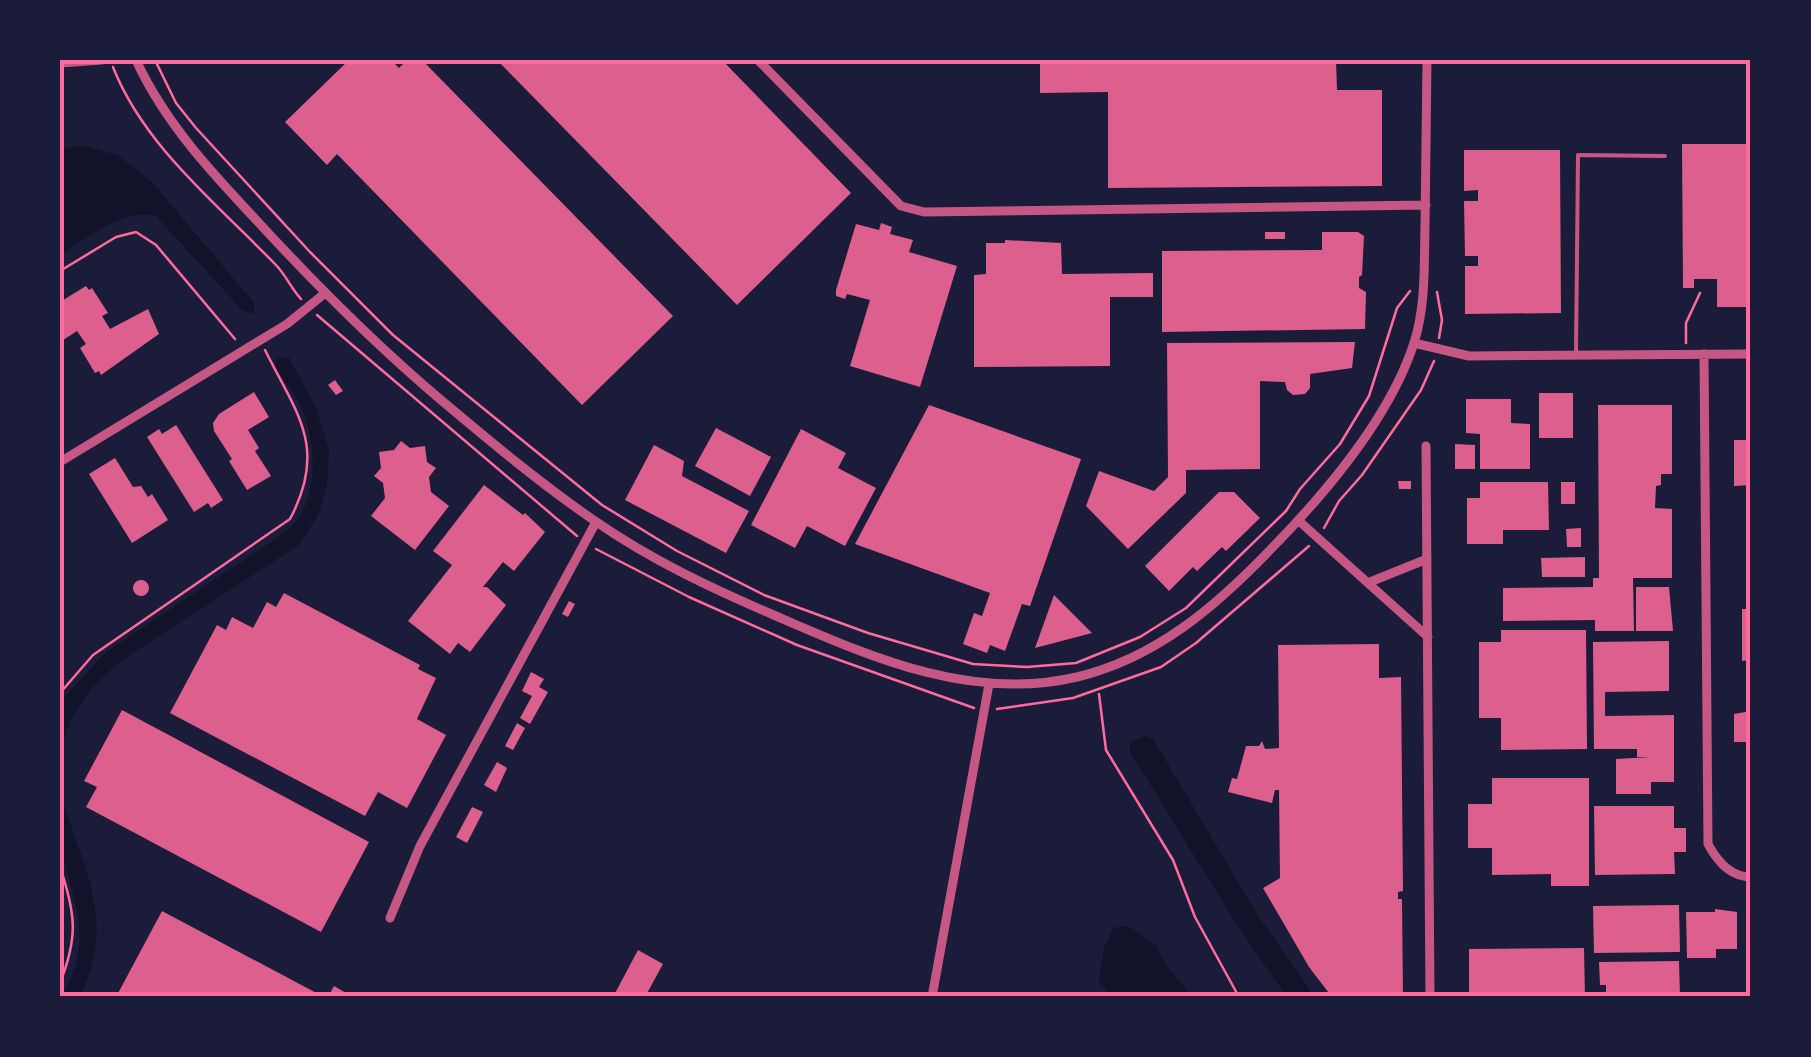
<svg xmlns="http://www.w3.org/2000/svg" width="1811" height="1057" font-family="'Public Sans',sans-serif">
  <style>
    .water { fill: #12122b }
    .building { fill: #dd5f8e }
    .lines { fill: none; stroke-linecap: round; stroke-linejoin: round }
    .path { stroke: #ff6b9d; stroke-width: 2.5 }
    .service { stroke: #c65784; stroke-width: 4 }
    .minor { stroke: #c65784; stroke-width: 9 }
    .neatline { fill: none; stroke: #ff6b9d; stroke-width: 4 }
  </style>
  <rect width="100%" height="100%" fill="#1b1b3a"/>
  <path class="water" d="M87 146 119 156 153 183 254 303 253 314 242 310 156 216C123 207 88 238 60 255V148Z
    M282 357 289 358 316 408 329 451 327 483 319 513 299 545 118 663 91 689 70 721 60 752 61 701 105 653 274 540C282 534 293 527 298 519 319 490 315 440 302 409 296 395 284 381 275 368L277 359Z
    M1144 736 1153 739 1259 917 1315 997H1287L1241 931 1130 752V742Z
    M60 784 62 800C85 869 117 927 79 997H62C95 936 74 907 61 847 57 827 60 804 60 784Z
    M1126 926C1139 931 1145 941 1157 946 1164 968 1180 978 1191 997H1113L1099 982 1104 948 1113 928Z"/>
  <path class="building" d="M349 60H391L399 68 407 60H422L673 316 582 405 337 154 327 165 285 122Z
    M497 60H722L851 193 737 305Z
    M1040 60H1336L1337 90H1382V186L1108 188V92L1040 93Z
    M1682 144H1751V307H1717V279H1694V288H1683Z
    M1464 150H1560L1561 313 1465 314V266H1478V256H1465L1464 201H1478V190L1464 191Z
    M881 223 892 227 890 234 913 240 909 252 957 266 920 387 850 366 870 300 847 294 845 299 836 296V290L856 224 879 230Z
    M1265 232H1285V239H1265Z
    M1322 232H1358L1364 236 1362 275 1359 277V288L1366 292 1365 329 1162 332V251L1322 250Z
    M1005 240 1061 243 1062 274 1153 273V297H1110V366L974 367V275L986 274V243H1005Z
    M86 286 89 290 92 288 108 313 102 316 110 329 148 309 159 334 101 375 99 371 95 373 80 348 86 344 77 331 60 342V302Z
    M1355 342 1352 368 1310 374V388L1305 394 1293 395 1287 390 1285 382 1260 381V469L1186 470V493L1128 549 1086 506 1099 471 1154 491 1168 477 1167 343Z
    M335 380 343 391 336 395 328 385Z
    M254 392 269 417 248 430 259 448 255 451 271 476 247 490 229 461 232 459 214 431 213 423 219 414Z
    M1539 393H1573V438H1539Z
    M1466 399H1511V423L1530 424V469H1480V434L1466 433Z
    M929 405 1081 459 1030 606 1022 604 1005 651 990 645 987 653 963 644 974 613 982 616 990 593 855 544Z
    M1598 405H1672V474H1661V485L1656 486 1655 508 1672 509V578H1633L1634 631H1595V620L1503 621V588L1593 587V578H1599Z
    M176 425 223 500 211 508 208 503 194 512 147 437 159 429 162 434Z
    M716 428 771 457 750 496 695 466Z
    M801 429 846 453 838 468 876 488 845 546 807 526 795 548 751 525Z
    M1734 440H1751V485L1734 486Z
    M401 441 410 448 425 446 427 462 436 468 429 477 431 492 449 506 415 550 371 516 385 498 383 483 374 476 381 468 379 452 394 450Z
    M1455 444 1475 445V469H1455Z
    M654 445 684 461 682 476 749 511 726 553 625 500Z
    M115 458 133 487 141 486 148 497 152 494 168 520 132 543 89 474Z
    M1398 481H1411V489H1399Z
    M1480 482H1548L1549 530H1503V544H1467V498H1480Z
    M1561 482H1575V504H1561Z
    M484 485 523 515 525 513 545 532 514 571 503 562 483 587H487L506 605 470 652 458 643 450 654 408 621 452 565 433 551Z
    M1219 492H1234L1260 518 1226 551 1222 547 1197 571 1193 567 1169 591 1145 566Z
    M1581 528V547H1567L1566 529Z
    M1585 557V577H1542L1541 558Z
    M133 588a8 8 0 1 1 16 0a8 8 0 1 1-16 0Z
    M1636 587H1669L1673 631H1636Z
    M284 593 420 665 418 669 436 678 417 719 446 735 407 808 378 792 365 816 170 713 217 625 226 630 232 617 253 628 267 602 276 607Z
    M1054 595 1092 633 1035 648Z
    M569 601 575 604 568 617 562 614Z
    M1742 609H1751V660L1742 661Z
    M1501 630H1586L1587 749 1501 750V718H1479V642H1501Z
    M1669 641V691L1605 692V716L1674 715V782H1651V794H1616V759L1651 757H1637V749H1594L1593 642Z
    M1379 644V678L1401 677 1403 891 1398 892V899H1402L1403 997H1332L1309 967 1263 888 1280 878 1279 790H1275L1272 803 1228 792 1232 778 1237 779 1246 746H1259L1262 741 1265 749 1279 748 1278 645Z
    M531 672 544 679 539 687 548 692 530 724 520 718 532 696 522 691Z
    M122 710 369 842 321 932 86 807 97 787 84 781Z
    M1751 711V742H1734V714Z
    M517 723 525 728 513 750 505 746Z
    M497 762 507 768 496 792 484 785Z
    M1492 778H1589V886H1551V874L1492 875V848H1468V804H1492Z
    M1594 806H1674V828H1686V852H1674L1675 874 1595 875Z
    M472 807 483 812 467 843 456 837Z
    M1679 905 1680 952 1594 953 1593 906Z
    M1715 909 1737 912V949H1716V958H1687L1686 912H1715Z
    M162 911 324 997H116Z
    M1584 948 1585 997H1469V949Z
    M638 950 663 964 645 997H613Z
    M1679 961 1680 997H1606V985H1600L1599 962Z
    M334 986 353 997H328Z
    M1693 993H1751V997H1693Z"/>
  <g class="lines">
    <path class="path" d="M155 60 176 103 196 128 310 252 393 335 602 505 677 551 764 595 868 633 973 664 1027 667 1076 663 1140 637 1186 608 1286 511 1300 489 1340 444 1369 396 1397 308 1410 291
      M113 67C144 146 217 204 275 264 286 275 290 287 301 299
      M60 271 116 237 136 232 156 245 235 339
      M1437 292 1442 320 1439 338
      M317 315 577 536
      M1686 343V323L1700 293
      M1324 528 1339 501 1362 475 1421 390 1434 361
      M596 549 689 597 797 645 974 708
      M60 693 93 655 290 519C328 448 297 414 265 350
      M1099 694 1106 750 1173 860 1195 917 1239 997
      M997 709 1073 698 1161 667 1196 643 1309 546
      M60 866C75 915 79 935 60 983"/>
    <path class="service" d="M1576 354 1578 155 1665 156"/>
    <path class="minor" d="M136 60C165 123 212 173 259 223 317 286 376 345 441 400 491 442 541 484 595 521 651 560 713 589 776 616 871 657 971 702 1077 677 1156 658 1215 607 1270 550 1324 495 1390 417 1414 343 1426 305 1424 265 1425 226 1426 171 1426 115 1427 60
      M758 60 901 206 924 212 1426 205
      M60 63 102 60
      M1414 343 1469 356 1751 354
      M1704 354 1708 844C1717 861 1730 877 1751 877
      M1426 446 1430 997
      M60 462 287 324 324 294
      M1299 521 1428 637
      M1370 582 1427 559
      M390 918 420 846 596 522
      M932 997 989 684"/>
  </g>
  <rect width="1811" height="1057" fill="none" stroke="#1b1b3a" stroke-width="125"/>
  <rect x="62" y="62" width="1686" height="932" class="neatline"/>
</svg>
